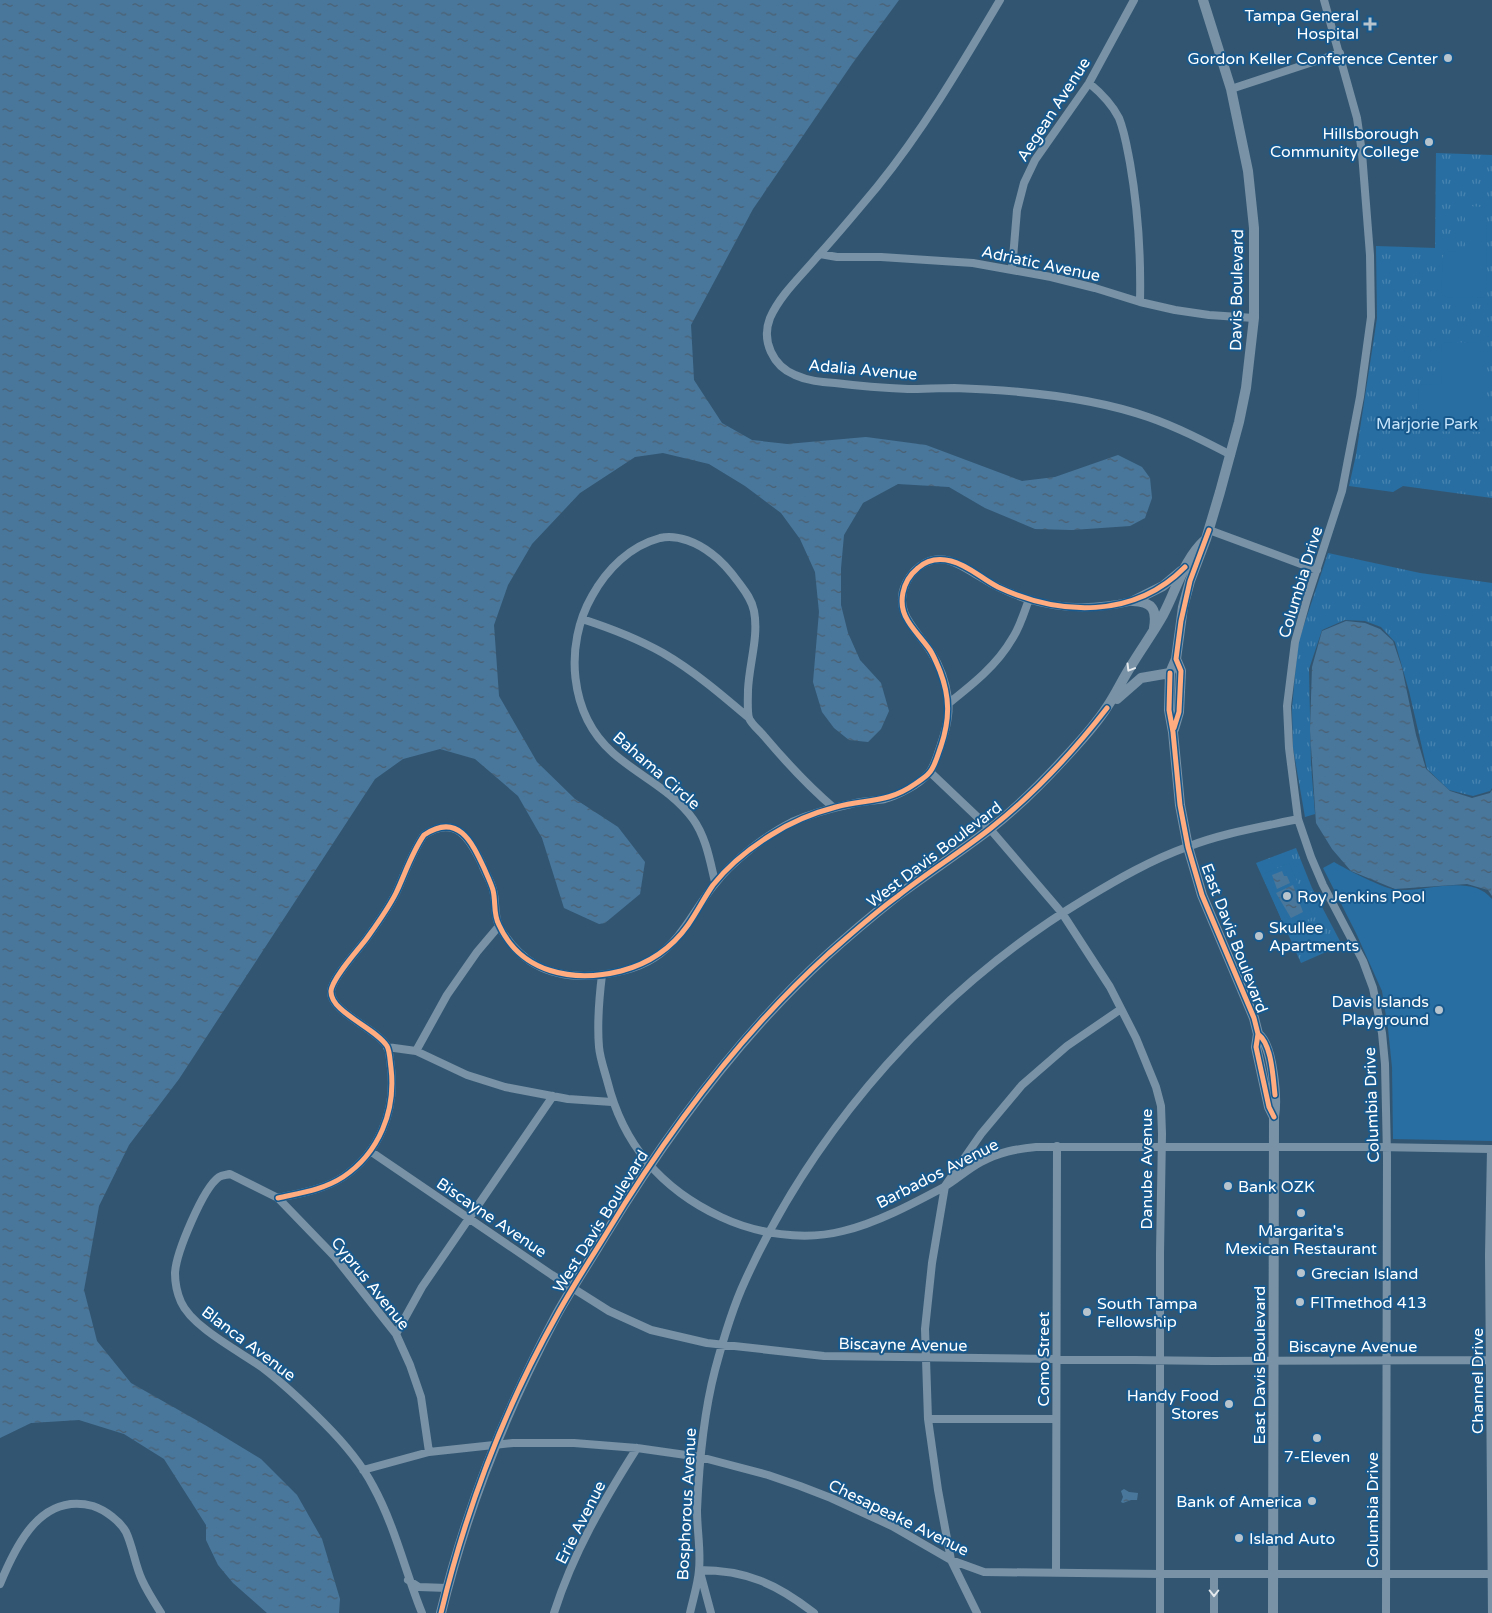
<svg xmlns="http://www.w3.org/2000/svg" width="1492" height="1613" font-family="'Varela Round',sans-serif">
  <style>
    .park { fill: url(#park-tufts) }
    .pitch { fill: #286ea2 }
    .water { fill: url(#water-ripples) }
    .lines { fill: none; stroke-linecap: round; stroke-linejoin: round }
    .minor { stroke: #7992a6; stroke-width: 8 }
    .tertiary { stroke: #7992a6; stroke-width: 10 }
    .cycleway-casing { stroke: #17598d; stroke-width: 8 }
    .cycleway { stroke: #ffac80; stroke-width: 5 }
    .oneway { stroke: #e4e9ed }
    .poi-dot { fill: #b7c4ce; stroke: #17598d; stroke-width: 2 }
    .labels { text-anchor: middle; stroke-width: 4; stroke-linejoin: round; paint-order: stroke }
    .poi-label { font-size: 16px; fill: #fff; stroke: #17598d; text-anchor: start }
    .street-label { font-size: 16px; fill: #fff; stroke: #17598d }
    .park-label { font-size: 16px; fill: #c8e5fb; stroke: #17598d }
  </style>
  <defs>
    <pattern id="park-tufts" width="24" height="20" patternUnits="userSpaceOnUse" patternTransform="scale(1.25)"><rect width="24" height="20" fill="#286ea2"/><path d="M3 7l-1-3M5 7V3M7 7l1-3M15 17l-1-3M17 17v-4M19 17l1-3" fill="none" stroke="#4884b0"/></pattern>
    <pattern id="water-ripples" width="26" height="14" patternUnits="userSpaceOnUse" patternTransform="scale(1.25)"><rect width="26" height="14" fill="#49779c"/><path d="M2 4q2-2 4 0t4 0M15 11q2-2 4 0t4 0" fill="none" stroke="#4b5f70"/></pattern>
  </defs>
  <rect width="100%" height="100%" fill="#325672"/>
  <path class="park" d="M1436 153 1492 155V498L1403 486 1393 492 1349 486 1356 455 1377 318 1376 246 1435 248Z
    M1328 553 1420 573 1492 583V788L1490 791 1473 796 1449 790 1427 769 1409 691 1395 642 1381 627 1365 621 1345 620 1322 630 1309 669 1311 765 1315 814 1305 817 1293 748 1292 708 1298 643Z
    M1296 848 1312 888 1342 945 1301 963 1256 863Z"/>
  <path class="pitch" d="M1469 206 1483 207 1487 211 1486 294 1483 298 1446 297 1441 294 1443 255 1446 251 1461 252 1465 248V210Z
    M1446 342 1482 343 1486 347V427L1482 432 1420 431 1416 426 1419 387 1422 384 1438 385 1441 382 1442 345Z
    M1334 862C1346 869 1384 889 1397 890 1426 892 1471 873 1492 899V1141L1393 1139 1392 1067 1388 1029 1382 991 1356 933 1323 868Z
    M1289 863 1313 917 1286 930 1262 875Z"/>
  <path class="water" d="M0 0H899L852 64 753 209 691 325 694 380 722 423 752 440 787 444 866 437 926 445 1022 481 1055 477 1118 455 1142 467 1150 478 1152 498 1145 518 1130 526 1072 530 1035 529 985 508 949 487 898 484 863 503 844 535 841 568V605L848 633 860 660 881 683 889 711 881 729 868 742 849 740 834 728 822 712 813 682 819 612 815 572 800 539 781 513 745 486 709 464 663 453 635 457 580 493 532 544 508 585 494 625 499 696 537 762 575 799 618 827 645 862 640 894 605 923 599 924 564 908 542 838 518 796 475 759 440 749 403 759 375 779 179 1079 129 1145 99 1206 84 1290 97 1341 131 1383 205 1425 261 1459 297 1495 322 1539 340 1599 339 1613H267L233 1583 218 1565 206 1540V1525L164 1459 124 1434 79 1420 31 1423 0 1438Z
    M1346 621 1365 623 1380 629 1393 641 1402 668 1416 735 1426 769 1450 791 1472 798 1490 793 1492 790V896L1488 890 1467 884 1395 889 1351 871 1332 849 1316 823 1310 730 1312 667 1322 631Z
    M1282 871 1284 876H1287L1290 883 1277 889 1272 875Z
    M1293 885 1303 912 1291 918 1276 893Z
    M1124 1489 1129 1492 1138 1493 1137 1500H1131L1123 1503 1121 1502 1123 1497 1121 1491Z"/>
  <g class="lines">
    <path class="minor" d="M1000 0C962 64 924 129 877 187 857 211 838 234 817 257 801 276 780 295 770 318 761 341 773 366 795 375 808 381 821 382 835 383 859 386 884 388 908 389 923 389 939 388 954 388 1017 390 1088 396 1148 417 1177 427 1204 441 1231 455
      M1324 0 1357 118 1362 153 1370 255 1371 317 1360 397 1342 491 1307 599 1295 642 1287 706 1289 748 1298 819 1311 857 1323 885 1363 961 1373 988 1382 1033 1385 1064 1387 1156 1386 1613
      M1089 83C1101 93 1112 104 1119 118 1125 133 1127 148 1130 163 1138 209 1141 256 1140 302
      M1231 89 1340 53
      M820 254 837 257H881L973 263 1051 277 1095 288 1140 302 1175 310 1209 315 1254 318
      M1012 270 1017 210 1024 183 1035 160 1089 83 1134 0
      M1209 530 1317 570
      M582 619C610 628 638 639 663 653 694 671 722 695 749 718
      M949 703C973 684 997 665 1012 639 1020 627 1024 613 1029 599
      M930 772 990 829 1062 913 1110 987 1136 1038 1156 1087 1161 1106 1162 1134 1160 1253V1613
      M715 882C710 861 706 837 693 819 672 790 639 776 613 753 569 714 564 645 592 596 607 569 630 546 660 538 678 534 698 543 712 554 723 562 731 572 739 583 745 591 752 600 754 611 759 637 749 664 748 690 748 697 747 712 749 718 751 724 760 731 764 736 786 762 808 786 834 808
      M602 975C599 999 597 1023 599 1047 600 1058 604 1069 607 1080 623 1145 661 1189 721 1217 757 1234 804 1241 843 1231 877 1223 914 1203 944 1187 957 1179 968 1169 981 1162 999 1152 1016 1149 1036 1147H1377L1491 1149 1489 1255 1492 1613
      M387 1047 416 1051 467 1075 505 1087 568 1099 612 1102
      M416 1051 447 995 477 952 499 926
      M370 1151 552 1275 609 1311 651 1330 707 1343 824 1356 1213 1361 1491 1360
      M278 1198C300 1193 323 1190 343 1177 379 1153 396 1111 391 1068 390 1062 390 1051 387 1046 376 1028 330 1012 331 991 332 978 359 949 367 938 377 924 388 909 396 893 405 874 412 852 424 835 456 814 470 839 482 864 485 873 491 881 493 890 497 903 493 916 500 928 520 961 546 976 584 976 607 975 634 971 654 958 682 940 694 910 714 885 731 862 766 835 792 822 810 814 832 808 851 804 862 801 874 801 885 799 899 795 918 785 928 774 932 770 934 764 936 759 942 742 951 718 948 699 946 683 940 666 931 652 917 630 892 612 906 583 910 575 917 567 925 563 947 552 964 568 982 578 996 587 1012 594 1028 599 1062 610 1099 609 1133 601
      M396 1334 422 1287 553 1096
      M928 1419H1056
      M363 1470 429 1452 513 1443H574L637 1448 700 1457 768 1475 800 1486 831 1498 892 1526 951 1560 984 1572 1161 1574H1492
      M699 1570C746 1570 777 1584 814 1613
      M700 1572 711 1613
      M1056 1572 1057 1146
      M1214 1574V1613
      M408 1580 419 1587 447 1588
      M0 1584C16 1545 41 1492 93 1506 105 1510 120 1521 126 1532 133 1547 135 1565 142 1580 147 1591 154 1602 161 1613
      M422 1613C405 1571 395 1526 373 1486 361 1463 343 1442 324 1423 305 1404 284 1384 263 1368 239 1351 192 1327 181 1302 177 1293 175 1282 175 1273 176 1253 203 1188 219 1177 222 1175 226 1175 230 1174L278 1198 335 1257 396 1334 410 1365 421 1397 429 1452
      M554 1613C573 1553 604 1500 637 1448
      M690 1613C693 1599 698 1584 699 1570 701 1551 697 1530 697 1510 699 1463 703 1416 715 1370 723 1340 732 1309 745 1281 816 1125 938 988 1085 899 1118 879 1151 860 1187 847 1223 833 1261 827 1298 819
      M977 1613 951 1560 938 1490 928 1419 925 1329 932 1263 945 1186 981 1134 1022 1085 1067 1046 1121 1009"/>
    <path class="tertiary" d="M1203 0 1231 89 1248 171 1254 228V318L1246 388 1239 422 1220 492 1206 539 1190 581 1183 607 1176 659 1170 673 1169 710 1173 732 1180 805 1188 847 1202 895 1254 1018 1258 1034 1256 1047 1269 1107 1274 1117
      M1133 601 1163 586 1181 571
      M1133 601C1153 602 1157 610 1154 628
      M1117 699 1141 678 1170 673
      M1174 729 1179 712 1181 671 1176 659
      M1258 1034C1273 1045 1277 1099 1274 1117L1273 1613
      M441 1613C466 1510 505 1412 555 1318 570 1290 588 1264 604 1237 666 1135 737 1038 825 957 848 936 873 915 897 896 928 873 960 852 990 829 1017 808 1041 784 1064 759 1079 743 1095 726 1107 707 1116 694 1122 680 1131 666 1141 649 1153 633 1163 615 1177 589 1183 560 1206 539"/>
    <g class="cycleway-casing">
      <path id="cycleway" d="M1170 673 1169 710 1173 732 1180 805 1188 847 1202 895 1254 1018 1258 1034 1256 1047 1269 1107 1274 1117
        M1174 728 1179 712 1181 671 1176 659 1181 621 1190 581 1209 530
        M1258 1034C1272 1044 1273 1078 1275 1095
        M278 1198C300 1193 323 1190 343 1177 379 1153 396 1111 391 1068 390 1062 390 1051 387 1046 376 1028 330 1012 331 991 332 978 359 949 367 938 377 924 388 909 396 893 405 874 412 852 424 835 458 812 472 842 484 868 487 875 491 883 493 890 496 902 493 914 499 925 521 973 573 983 621 971 648 964 671 949 688 925 697 912 704 898 713 885 728 866 750 848 771 835 791 822 813 813 836 807 867 799 888 803 915 784 919 781 926 777 929 773 935 767 938 754 941 746 950 719 950 697 940 671 937 664 934 656 930 650 923 640 914 631 908 621 897 604 902 581 918 568 927 560 939 558 951 561 968 565 982 579 998 587 1060 616 1134 619 1185 567
        M441 1613C466 1509 505 1407 558 1313 573 1286 590 1260 606 1234 667 1133 739 1035 827 955 850 935 873 914 898 896 928 872 961 852 991 828 1034 794 1073 752 1107 708"/>
    </g>
    <use href="#cycleway" class="cycleway"/>
  </g>
  <defs><path id="oneway-chevron" d="M-2-3.5L2.5 0L-2 3.5" fill="none" stroke-width="1.6" stroke-linecap="round" stroke-linejoin="round" transform="scale(1.25)"/></defs>
  <g class="oneway">
    <use href="#oneway-chevron" transform="translate(1130 668) rotate(121)"/>
    <use href="#oneway-chevron" transform="translate(1214 1593) rotate(90)"/>
  </g>
  <g class="poi-dot">
    <path d="M1367.5 16.5h5v5h5v5h-5v5h-5v-5h-5v-5h5z"/>
    <circle cx="1448" cy="58" r="5"/>
    <circle cx="1429" cy="142" r="5"/>
    <circle cx="1287" cy="896" r="5"/>
    <circle cx="1259" cy="936" r="5"/>
    <circle cx="1439" cy="1010" r="5"/>
    <circle cx="1228" cy="1186" r="5"/>
    <circle cx="1301" cy="1213" r="5"/>
    <circle cx="1301" cy="1273" r="5"/>
    <circle cx="1300" cy="1302" r="5"/>
    <circle cx="1087" cy="1312" r="5"/>
    <circle cx="1229" cy="1404" r="5"/>
    <circle cx="1317" cy="1438" r="5"/>
    <circle cx="1312" cy="1501" r="5"/>
    <circle cx="1239" cy="1538" r="5"/>
  </g>
  <g class="labels">
    <g class="poi-label">
      <text x="1359" y="21" text-anchor="end">Tampa General<tspan x="1359" dy="18">Hospital</tspan></text>
      <text x="1438" y="64" text-anchor="end">Gordon Keller Conference Center</text>
      <text x="1419" y="139" text-anchor="end">Hillsborough<tspan x="1419" dy="18">Community College</tspan></text>
      <text x="1297" y="902">Roy Jenkins Pool</text>
      <text x="1269" y="933">Skullee<tspan x="1269" dy="18">Apartments</tspan></text>
      <text x="1429" y="1007" text-anchor="end">Davis Islands<tspan x="1429" dy="18">Playground</tspan></text>
      <text x="1238" y="1192">Bank OZK</text>
      <text x="1301" y="1236" text-anchor="middle">Margarita's<tspan x="1301" dy="18">Mexican Restaurant</tspan></text>
      <text x="1311" y="1279">Grecian Island</text>
      <text x="1310" y="1308">FITmethod 413</text>
      <text x="1097" y="1309">South Tampa<tspan x="1097" dy="18">Fellowship</tspan></text>
      <text x="1219" y="1401" text-anchor="end">Handy Food<tspan x="1219" dy="18">Stores</tspan></text>
      <text x="1317" y="1462" text-anchor="middle">7-Eleven</text>
      <text x="1302" y="1507" text-anchor="end">Bank of America</text>
      <text x="1249" y="1544">Island Auto</text>
    </g>
    <g class="street-label">
      <text transform="translate(1053 109) rotate(-57)" y="6">Aegean Avenue</text>
      <text transform="translate(1041 263) rotate(12)" y="6">Adriatic Avenue</text>
      <text transform="translate(1236 290) rotate(-89)" y="6">Davis Boulevard</text>
      <text transform="translate(863 369) rotate(5)" y="6">Adalia Avenue</text>
      <text transform="translate(1300 582) rotate(-73)" y="6">Columbia Drive</text>
      <text transform="translate(657 770) rotate(41)" y="6">Bahama Circle</text>
      <text transform="translate(934 854) rotate(-37)" y="6">West Davis Boulevard</text>
      <text transform="translate(1235 938) rotate(69)" y="6">East Davis Boulevard</text>
      <text transform="translate(1371 1105) rotate(-92)" y="6">Columbia Drive</text>
      <text transform="translate(1146 1169) rotate(-90)" y="6">Danube Avenue</text>
      <text transform="translate(937 1173) rotate(-27)" y="6">Barbados Avenue</text>
      <text transform="translate(492 1217) rotate(34)" y="6">Biscayne Avenue</text>
      <text transform="translate(600 1221) rotate(-58)" y="6">West Davis Boulevard</text>
      <text transform="translate(371 1283) rotate(51)" y="6">Cyprus Avenue</text>
      <text transform="translate(249 1343) rotate(37)" y="6">Blanca Avenue</text>
      <text transform="translate(903 1344) rotate(1)" y="6">Biscayne Avenue</text>
      <text x="1353" y="1352">Biscayne Avenue</text>
      <text transform="translate(1043 1359) rotate(-90)" y="6">Como Street</text>
      <text transform="translate(1259 1365) rotate(-90)" y="6">East Davis Boulevard</text>
      <text transform="translate(1477 1381) rotate(-90)" y="6">Channel Drive</text>
      <text transform="translate(686 1504) rotate(-87)" y="6">Bosphorous Avenue</text>
      <text transform="translate(1372 1510) rotate(-90)" y="6">Columbia Drive</text>
      <text transform="translate(899 1517) rotate(26)" y="6">Chesapeake Avenue</text>
      <text transform="translate(580 1522) rotate(-63)" y="6">Erie Avenue</text>
    </g>
    <g class="park-label">
      <text x="1427" y="429">Marjorie Park</text>
    </g>
  </g>
</svg>
